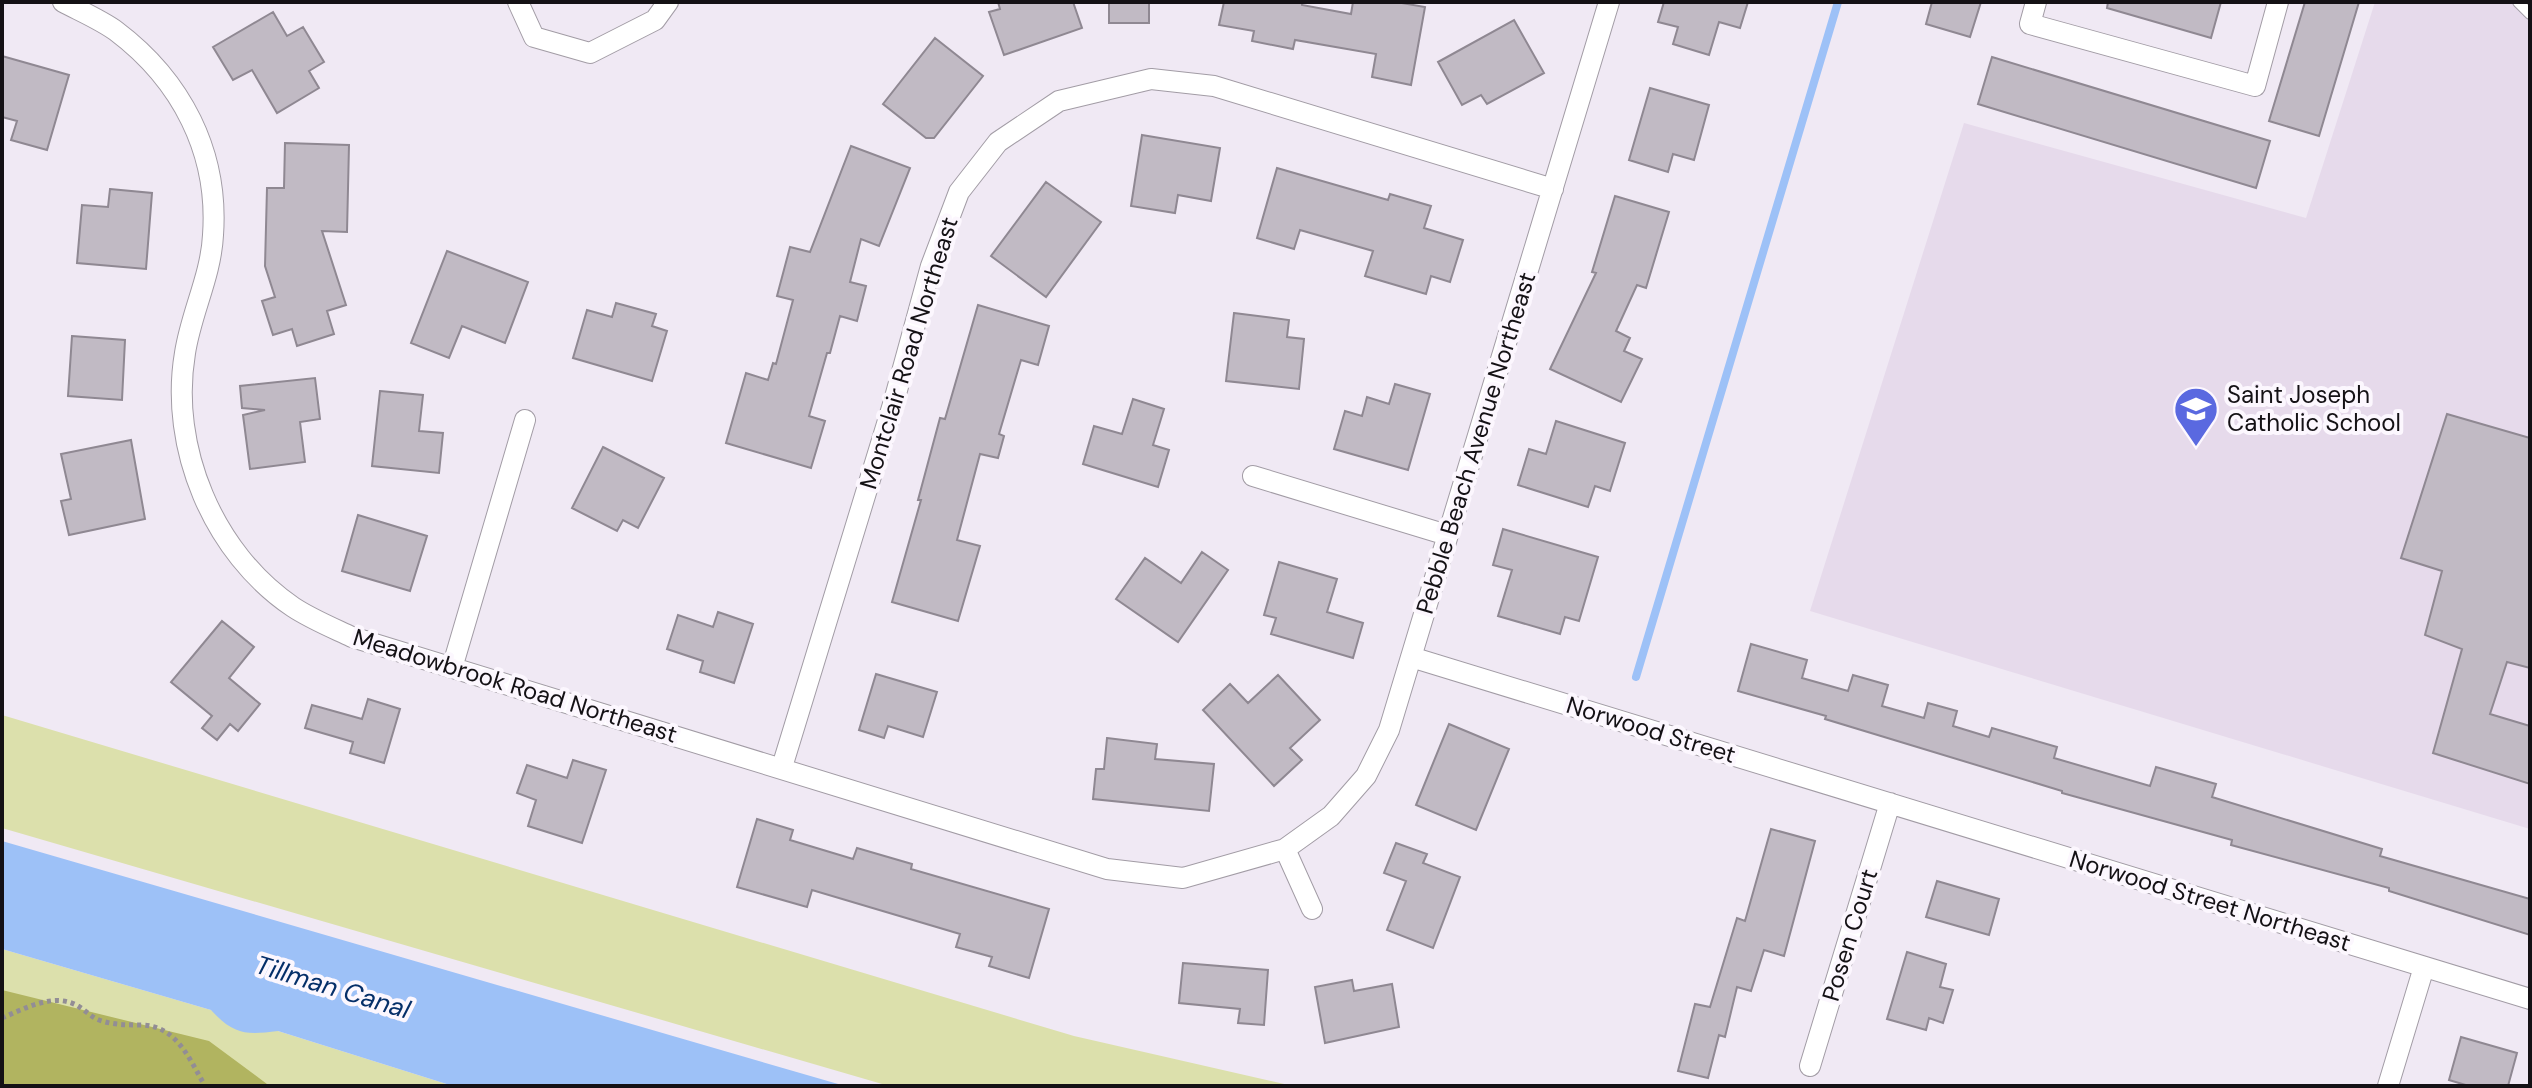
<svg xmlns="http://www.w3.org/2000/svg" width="2532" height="1088" font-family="'DM Sans',sans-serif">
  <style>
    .built { fill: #e6daeb }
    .green { fill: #dce0ac }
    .forest { fill: #b1b460 }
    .water { fill: #9dc1f7 }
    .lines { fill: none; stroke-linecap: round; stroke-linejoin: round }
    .stream { stroke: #9dc1f7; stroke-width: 8 }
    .building { fill: #c1bac4; stroke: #8f8892; stroke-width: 2 }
    .lane-casing { stroke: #a29ca5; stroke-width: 12 }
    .street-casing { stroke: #a29ca5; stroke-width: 22 }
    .path { stroke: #928d95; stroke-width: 5; stroke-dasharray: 4 4; stroke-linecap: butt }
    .lane { stroke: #fff; stroke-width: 10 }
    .street { stroke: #fff; stroke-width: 20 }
    .labels { text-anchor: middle; stroke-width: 8; stroke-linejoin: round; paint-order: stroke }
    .street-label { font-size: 24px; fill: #141115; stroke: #fcf7fe }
    .poi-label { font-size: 24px; fill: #141115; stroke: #fcf7fe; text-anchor: start }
    .water-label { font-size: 26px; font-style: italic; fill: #052f69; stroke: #fcf7fe }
  </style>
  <rect width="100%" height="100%" fill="#f0e9f4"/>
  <path class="built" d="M2375 2H2530V829L1810 611 1964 123 2306 218Z"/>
  <path class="green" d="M2 715 1074 1036 1293 1086H889L2 828Z
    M2 949 211 1010 453 1086H2Z"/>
  <path class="forest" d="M2 990 209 1041 267 1084 273 1086H2Z"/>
  <path class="water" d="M2 841 845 1086H453L278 1031C246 1035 234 1035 211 1010L2 949Z"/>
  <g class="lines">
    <path class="stream" d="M1636 677 1838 2"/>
  </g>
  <path class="building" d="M998 2H1073L1082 28 1004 55 989 12 1000 9Z
    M1109 2H1149V23H1109Z
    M1224 2H1302V5L1351 14 1353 2H1396L1425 7 1411 85 1372 77 1376 54 1295 40 1293 49 1252 41 1254 31 1219 25Z
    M1664 2H1748L1740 28 1719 22 1709 55 1673 44 1678 27 1658 22Z
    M1932 2H1981L1970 37 1926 24Z
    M2108 2H2221L2211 38 2107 8Z
    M2305 2H2359L2319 136 2269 121Z
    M273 12 287 36 303 27 324 62 309 71 319 88 277 113 252 70 233 80 213 47Z
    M1514 20 1544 73 1487 104 1481 95 1462 105 1438 62Z
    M935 38 983 76 934 138H926L883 104Z
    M2 56 69 75 47 150 11 140 17 121 2 117Z
    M1992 57 2270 141 2256 188 1978 104Z
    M1650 88 1709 105 1694 160 1673 154 1668 172 1629 160Z
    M1142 135 1220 148 1211 201 1178 195 1175 213 1131 206Z
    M285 143 349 145 347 232 322 231 346 305 327 311 334 334 297 346 292 329 273 335 262 301 275 297 265 266 267 188H284Z
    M851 146 910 168 879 246 861 239 850 282 866 286 857 321 840 316 830 353H827L809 416 825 421 811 468 726 443 746 373 768 380 773 363 776 364 793 300 777 296 790 247 810 252Z
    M1277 168 1388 200 1390 194 1431 206 1424 228 1463 240 1450 282 1431 276 1426 294 1365 276 1373 251 1300 230 1294 249 1257 238Z
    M1046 182 1101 222 1046 297 991 256Z
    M110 189 152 193 146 269 77 263 82 205 108 207Z
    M1615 196 1669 212 1646 288 1637 285 1616 331 1630 338 1624 351 1642 359 1621 402 1550 369 1596 273 1592 272Z
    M447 251 528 282 505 343 462 326 449 358 411 343Z
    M616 303 656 314 652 326 667 331 652 381 573 358 587 310 612 317Z
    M978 305 1049 326 1038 365 1021 360 999 434 1004 436 998 458 980 454 957 540 980 546 958 621 892 602 921 500H918L940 418 945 419Z
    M1234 313 1289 320 1287 337 1304 339 1299 389 1226 381Z
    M72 336 125 340 122 400 68 396Z
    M315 378 320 419 300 422 305 462 250 469 243 415 265 410 242 408 240 386Z
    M1395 384 1430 394 1408 470 1334 449 1345 411 1362 416 1367 397 1389 404Z
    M380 391 423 395 419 431 443 433 439 473 372 466Z
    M1133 399 1164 409 1153 445 1169 450 1158 487 1083 464 1094 426 1122 434Z
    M2447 414 2530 438V668L2507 662 2490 714 2530 726V784L2433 753 2462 649 2425 635 2442 571 2401 558Z
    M1556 421 1625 443 1610 491 1595 486 1588 507 1518 485 1529 449 1546 454Z
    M131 440 145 519 69 535 61 501 71 499 61 454Z
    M603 447 664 478 638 528 623 520 617 531 572 508Z
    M358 515 427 536 410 591 342 571Z
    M1503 529 1598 557 1579 621 1565 617 1560 634 1498 616 1512 570 1493 565Z
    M1202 552 1228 570 1178 642 1116 599 1145 558 1181 583Z
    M1279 562 1337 579 1327 612 1363 623 1353 658 1271 634 1276 618 1264 615Z
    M718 612 753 624 734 683 700 672 703 661 667 649 678 615 713 627Z
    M222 621 254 647 229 678 260 704 238 731 230 724 217 740 202 728 212 716 171 682Z
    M1751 644 1807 660 1802 678 1848 691 1853 675 1888 685 1882 706 1924 718 1928 703 1957 711 1953 726 1989 737 1992 728 2057 747 2054 758 2150 786 2156 767 2216 784 2212 797 2382 849 2380 856 2530 899V935L2389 891V888L2231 845 2232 840 2062 793V791L1825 719 1826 716 1738 691Z
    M876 674 937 692 923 737 888 726 884 738 859 730Z
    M1278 675 1320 720 1290 748 1302 760 1274 786 1203 710 1230 684 1248 703Z
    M368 699 400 709 384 763 350 753 353 742 305 728 312 705 362 719Z
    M1449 724 1509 749 1476 830 1416 805Z
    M1107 738 1157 744 1155 759 1214 764 1209 811 1093 799 1096 769H1104Z
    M573 760 606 770 582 843 528 826 536 800 517 793 527 765 567 778Z
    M757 819 793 830 790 840 853 859 857 848 912 864 911 869 1049 909 1029 978 989 966 992 957 956 947 960 934 812 890 807 907 737 887Z
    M1771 829 1815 841 1784 956 1764 950 1751 991 1737 987 1725 1037 1719 1035 1708 1078 1678 1071 1695 1004 1710 1007 1737 918 1745 921Z
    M1396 843 1427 854 1423 863 1460 877 1433 948 1387 930 1406 881 1384 873Z
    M1937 881 1999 899 1989 935 1926 917Z
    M1907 952 1946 964 1940 987 1953 990 1943 1023 1929 1018 1926 1030 1887 1019Z
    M1183 963 1268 970 1264 1025 1238 1023 1240 1009 1179 1003Z
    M1352 980 1354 991 1392 984 1399 1027 1325 1043 1315 987Z
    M2461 1037 2517 1053 2508 1086H2469L2449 1080Z"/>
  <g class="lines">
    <g class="lane-casing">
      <path id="lane" d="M2518 2 2530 14"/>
    </g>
    <g class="street-casing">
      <path id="street" d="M63 2C80 11 101 20 116 31 181 80 219 152 213 235 211 276 191 313 185 353 169 447 213 553 293 607 311 619 333 628 352 637L1107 869 1183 878 1285 849 1331 816 1366 776 1389 730 1609 2
        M518 2 534 37 590 53 655 20 668 2
        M2036 2 2030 24 2255 86 2278 2
        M1253 476 1447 535
        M1411 657 2530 999
        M452 668 525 420
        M782 767 894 401 931 266 959 192 998 142 1059 101 1151 79 1214 86 1553 189
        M1285 849 1312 909
        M1810 1066 1890 803
        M2388 1086 2424 967"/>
    </g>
    <path class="path" d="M2 1018C26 1008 54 992 78 1006 85 1010 91 1017 99 1020 113 1025 127 1025 142 1025 177 1026 190 1060 205 1086"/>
    <use href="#lane" class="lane"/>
    <use href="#street" class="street"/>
  </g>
  <defs>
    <g id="school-pin" transform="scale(2.3)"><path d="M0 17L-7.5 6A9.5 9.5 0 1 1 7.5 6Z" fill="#5a69e0" stroke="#fcf7fe"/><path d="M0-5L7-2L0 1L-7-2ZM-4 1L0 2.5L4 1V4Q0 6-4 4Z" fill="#fff"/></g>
  </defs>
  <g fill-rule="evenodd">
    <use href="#school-pin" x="2196" y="409"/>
  </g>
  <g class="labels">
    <g class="street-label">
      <text transform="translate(909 353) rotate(-73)" y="8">Montclair Road Northeast</text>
      <text transform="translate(1476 443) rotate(-73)" y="8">Pebble Beach Avenue Northeast</text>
      <text transform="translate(515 686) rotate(17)" y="8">Meadowbrook Road Northeast</text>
      <text transform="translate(1651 730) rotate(17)" y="8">Norwood Street</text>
      <text transform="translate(2210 901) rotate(17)" y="8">Norwood Street Northeast</text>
      <text transform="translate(1850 935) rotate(-73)" y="8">Posen Court</text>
    </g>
    <g class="poi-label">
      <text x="2227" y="403">Saint Joseph<tspan x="2227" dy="28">Catholic School</tspan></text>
    </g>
    <g class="water-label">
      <text transform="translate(333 987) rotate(17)" y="9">Tillman Canal</text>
    </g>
  </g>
  <rect width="2532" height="1088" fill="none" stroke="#141115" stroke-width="8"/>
</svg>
